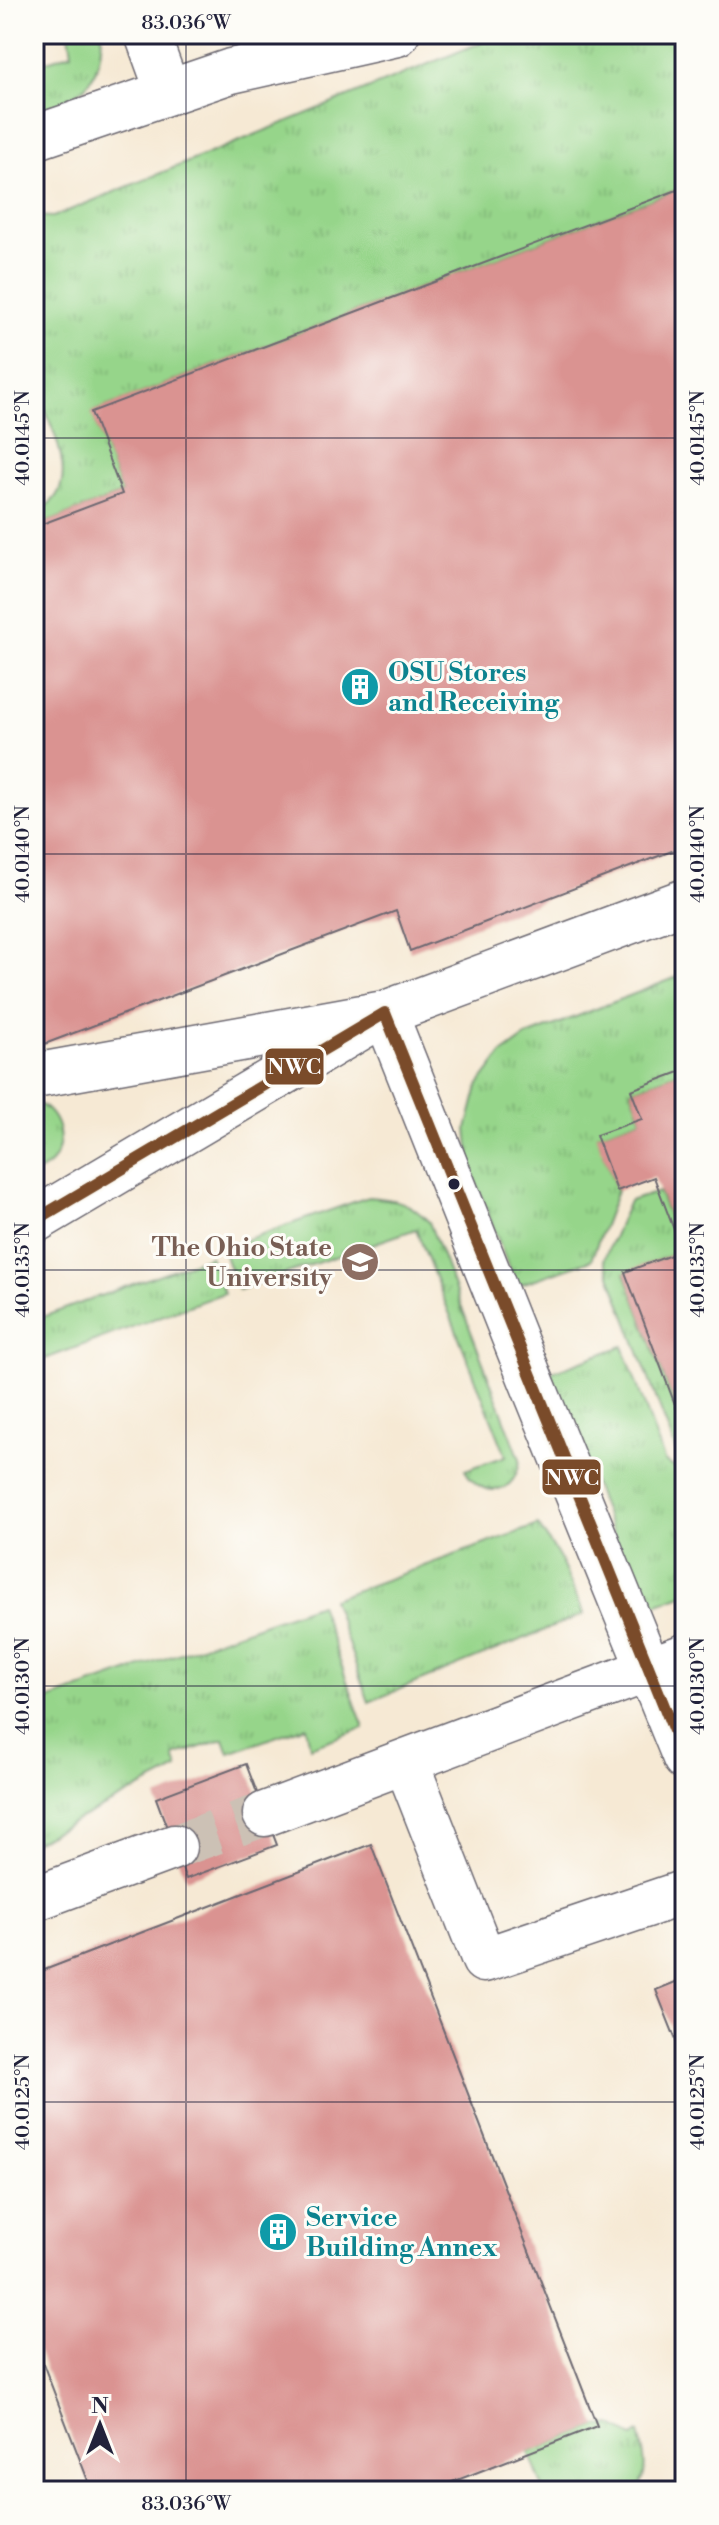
<svg xmlns="http://www.w3.org/2000/svg" width="719" height="2525" font-family="'Libre Bodoni',serif">
  <style>
    .grass { fill: url(#grass-tufts); stroke: #5c7c62; stroke-width: 2 }
    .building { fill: #da9391 }
    .lines { fill: none; stroke-linecap: round; stroke-linejoin: round }
    .minor-tunnel { stroke: #ccc1b5; stroke-width: 44; stroke-dasharray: 44 22; stroke-linecap: butt }
    .minor-casing { stroke: #6c6871; stroke-width: 47 }
    .minor { stroke: #fff; stroke-width: 44 }
    .bus-1-casing { stroke: #fdfcf7; stroke-width: 18 }
    .bus-1 { stroke: #7a4b2a; stroke-width: 12 }
    .ticks { fill: none; stroke: #22223b; stroke-width: 2; stroke-opacity: 0.45 }
    .bus-dot { fill: #22223b; stroke: #fdfcf7; stroke-width: 3 }
    .labels { text-anchor: middle; stroke-width: 6; stroke-linejoin: round; paint-order: stroke }
    .culture-label { font-size: 26px; font-weight: bold; fill: #0d838f; stroke: #fdfcf7; text-anchor: start }
    .education-label { font-size: 26px; font-weight: bold; fill: #785e54; stroke: #fdfcf7; text-anchor: end }
    .line-badge { stroke: #fdfcf7; stroke-width: 3 }
    .badge-label { font-size: 22px; text-anchor: middle; font-weight: bold; fill: #fff }
    .neatline { fill: none; stroke: #22223b; stroke-width: 3 }
    .ticks-label { font-size: 20px; text-anchor: middle; fill: #22223b }
  </style>
  <defs>
    <pattern id="grass-tufts" width="24" height="20" patternUnits="userSpaceOnUse" patternTransform="scale(2)"><rect width="24" height="20" fill="#96d58a"/><path d="M3 7l-1-3M5 7V3M7 7l1-3M15 17l-1-3M17 17v-4M19 17l1-3" fill="none" stroke="#81b778"/></pattern>
  </defs>
  <rect width="100%" height="100%" fill="#fdfcf7"/>
  <filter id="ink" filterUnits="userSpaceOnUse"><feTurbulence type="fractalNoise" baseFrequency=".0125" numOctaves="2"/><feDisplacementMap in="SourceGraphic" scale="16" xChannelSelector="R" yChannelSelector="G"/><feConvolveMatrix kernelMatrix="1 2 1 2 8 2 1 2 1" color-interpolation-filters="sRGB"/></filter>
  <filter id="wash" filterUnits="userSpaceOnUse"><feTurbulence type="fractalNoise" baseFrequency=".006" numOctaves="4" result="noise"/><feDisplacementMap in="SourceGraphic" scale="32" xChannelSelector="R" yChannelSelector="G"/><feGaussianBlur stdDeviation="1.8" result="paint"/><feColorMatrix in="noise" values="0 0 0 0 0 0 0 0 0 0 0 0 0 0 0 0 0 1.4 0 .05"/><feComposite in="paint" operator="in"/></filter>
  <g filter="url(#wash)">
    <rect width="100%" height="100%" fill="#f6e9d4"/>
    <path class="grass" d="M69 34H102C100 89 79 95 34 113V65L72 53Z
      M502 34H685V187L92 412 122 494 35 527 34 512C85 494 55 437 43 403L34 405V216L53 217Z
      M685 974V1070L631 1090 642 1119 597 1135 617 1191 591 1260 516 1286 471 1169 467 1129 478 1086 502 1054 527 1036Z
      M34 1102C59 1110 68 1143 51 1163 47 1168 40 1171 34 1174Z
      M659 1192 682 1251 625 1273 685 1432V1456L676 1451 604 1259 629 1201Z
      M368 1197C396 1199 409 1201 429 1222L520 1459C517 1495 482 1501 465 1470L506 1456 416 1229 238 1290 222 1248Z
      M210 1256 224 1293 34 1363V1320Z
      M623 1346 665 1462 685 1473V1594L642 1610 551 1372Z
      M538 1525 559 1557 584 1614 369 1702 332 1599Z
      M319 1604 364 1728 310 1747 306 1726 229 1753 224 1739 174 1756 178 1769 34 1842V1705Z
      M612 2425 633 2437 639 2433C644 2455 649 2471 638 2491H544L529 2452 597 2426Z"/>
    <g id="blocks">
      <path class="building" d="M685 187V846L410 951 396 911 34 1048V527L122 494 91 412Z
        M685 1070V1431L625 1272 682 1251 654 1177 617 1191 596 1135 642 1119 631 1090Z
        M246 1764 277 1845 186 1879 156 1798Z
        M371 1844 597 2426 429 2491H92L34 2340V1974Z
        M685 1978V2063L656 1990Z"/>
    </g>
  </g>
  <g filter="url(#ink)">
    <use href="#blocks" fill-opacity="0" stroke="#6c6871" stroke-width="2"/>
    <g class="lines">
      <path class="minor-tunnel" d="M174 1847 265 1814"/>
      <g class="minor-casing">
        <path id="minor" d="M147 34 168 92
          M34 138 231 71 397 34
          M34 1076 385 1013 685 901
          M34 1221 385 1013 531 1380 685 1758
          M406 1762 484 1960 685 1892
          M265 1814 685 1656
          M34 1899 174 1847"/>
      </g>
      <use href="#minor" class="minor"/>
      <g class="bus-1-casing">
        <path id="bus-1" d="M34 1221 385 1013 685 1758"/>
      </g>
      <use href="#bus-1" class="bus-1"/>
    </g>
  </g>
  <path class="ticks" d="M186 34V2491M34 438H685M34 854H685M34 1270H685M34 1686H685M34 2102H685"/>
  <defs>
    <g id="building-disc" transform="scale(2)"><circle r="9.5" fill="#0f9aa8" stroke="#fdfcf7"/><path d="M-4-6H4V6H1V3H-1V6H-4ZM-2.5-4.3h1.7v1.8h-1.7ZM.8-4.3h1.7v1.8H.8ZM-2.5-1h1.7V.8h-1.7ZM.8-1h1.7V.8H.8Z" fill="#fff"/></g>
    <g id="university-disc" transform="scale(2)"><circle r="9.5" fill="#8d6e63" stroke="#fdfcf7"/><path d="M0-5L7-2L0 1L-7-2ZM-4 1L0 2.5L4 1V4Q0 6-4 4Z" fill="#fff"/></g>
  </defs>
  <g fill-rule="evenodd">
    <use href="#building-disc" x="360" y="687"/>
    <use href="#university-disc" x="360" y="1262"/>
    <use href="#building-disc" x="278" y="2232"/>
  </g>
  <circle class="bus-dot" cx="454" cy="1184" r="7"/>
  <g class="labels">
    <g class="culture-label">
      <text x="388" y="681">OSU Stores<tspan x="388" dy="30">and Receiving</tspan></text>
      <text x="306" y="2226">Service<tspan x="306" dy="30">Building Annex</tspan></text>
    </g>
    <g class="education-label">
      <text x="332" y="1256">The Ohio State<tspan x="332" dy="30">University</tspan></text>
    </g>
  </g>
  <g class="line-badge">
    <rect x="264" y="1047" width="61" height="39" rx="8" fill="#7a4b2a"/>
    <rect x="541" y="1458" width="61" height="38" rx="8" fill="#7a4b2a"/>
  </g>
  <g class="badge-label">
    <text x="294" y="1074">NWC</text>
    <text x="572" y="1485">NWC</text>
  </g>
  <rect width="719" height="2525" fill="none" stroke="#fdfcf7" stroke-width="88"/>
  <g transform="translate(100 2425)" stroke="#fdfcf7" stroke-width="6" paint-order="stroke">
  <path d="M0-6L14 30L0 20L-14 30Z" fill="#22223b"/>
  <text y="-12" font-size="22" font-weight="bold" text-anchor="middle" fill="#22223b">N</text>
  </g>
  <rect x="44" y="44" width="631" height="2437" class="neatline"/>
  <g class="ticks-label">
    <text x="186" y="29">83.036°W</text>
    <text transform="translate(22 438) rotate(-90)" y="7">40.0145°N</text>
    <text transform="translate(697 438) rotate(-90)" y="7">40.0145°N</text>
    <text transform="translate(22 854) rotate(-90)" y="7">40.0140°N</text>
    <text transform="translate(697 854) rotate(-90)" y="7">40.0140°N</text>
    <text transform="translate(22 1270) rotate(-90)" y="7">40.0135°N</text>
    <text transform="translate(697 1270) rotate(-90)" y="7">40.0135°N</text>
    <text transform="translate(22 1686) rotate(-90)" y="7">40.0130°N</text>
    <text transform="translate(697 1686) rotate(-90)" y="7">40.0130°N</text>
    <text transform="translate(22 2102) rotate(-90)" y="7">40.0125°N</text>
    <text transform="translate(697 2102) rotate(-90)" y="7">40.0125°N</text>
    <text x="186" y="2510">83.036°W</text>
  </g>
</svg>
